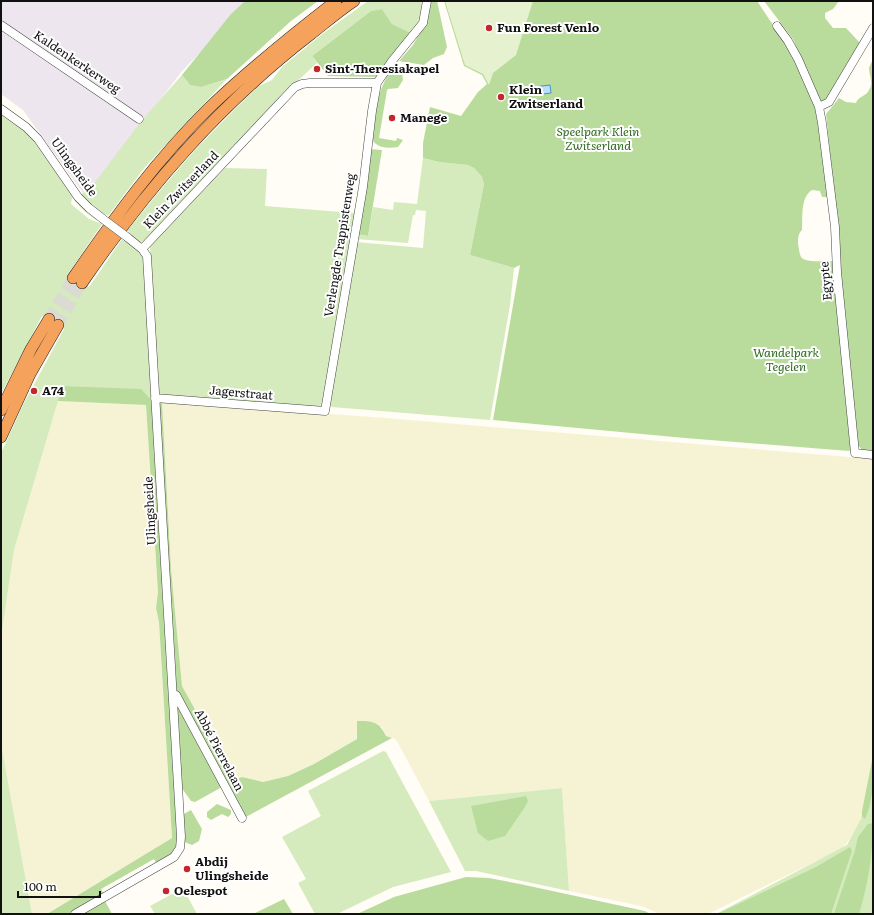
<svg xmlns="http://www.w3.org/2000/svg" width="874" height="915" font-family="Literata,serif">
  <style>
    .industrial { fill: #eee6ef }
    .farmland { fill: #f6f3d4 }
    .green { fill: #d5ebbd }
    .forest { fill: #b9dc9c }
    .pitch { fill: #e6f2cf }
    .water { fill: #b9e0f7; stroke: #3f96cf }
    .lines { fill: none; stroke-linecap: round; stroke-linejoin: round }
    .highway-tunnel { stroke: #dbdad3; stroke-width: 11; stroke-dasharray: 11 5.5; stroke-linecap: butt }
    .minor-casing { stroke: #444; stroke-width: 9 }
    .highway-casing { stroke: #222; stroke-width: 12 }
    .minor { stroke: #fff; stroke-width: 8 }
    .highway { stroke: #f5a25d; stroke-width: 11 }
    .minor-bridge-casing { stroke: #444; stroke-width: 9; stroke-linecap: butt }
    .minor-bridge { stroke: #fff; stroke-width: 8 }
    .poi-dot { fill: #c4262e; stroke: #fff; stroke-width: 1.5 }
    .labels { text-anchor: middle; stroke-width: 4; stroke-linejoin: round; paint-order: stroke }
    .poi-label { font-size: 12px; font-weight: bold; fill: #111; stroke: #fff; text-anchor: start }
    .street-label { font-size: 12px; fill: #111; stroke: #fff }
    .park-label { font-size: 12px; font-style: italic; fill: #2f6b1f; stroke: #fff }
  </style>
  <rect width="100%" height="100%" fill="#fffdf5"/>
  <path class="industrial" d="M1 1H251L182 71 86 197 23 110 1 94Z"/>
  <path class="farmland" d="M58 401 146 405 158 592 156 608 159 622 172 838 47 914H32L1 743V638L14 550Z
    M162 402 386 418 873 459V755L862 811 864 819 843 848 708 914H660L641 906 569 891 562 788 429 801 398 743 395 739 386 736 382 727 356 735 357 739 314 764 288 776 263 782 242 777 234 780 182 686 171 569Z"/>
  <path class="green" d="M368 1H424L421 17 411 33 392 24 382 9 371 11 312 56 317 63 292 86 146 241 138 242 128 234 130 232 127 231 158 193 193 152 236 108 259 86 272 80 282 67 321 35Z
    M182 75 190 85 201 87 227 79 145 167 108 216 106 214 104 217 81 195 96 181 142 120Z
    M1 112 24 129 36 141 98 218 96 220C87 214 79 207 72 197L71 204 89 219 102 224 68 274 89 287 122 239 124 241 125 239 140 251 144 260 152 401 60 386 58 401 14 550 1 638V453L23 405 64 329 42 316 1 394Z
    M423 158 439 162 468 165 474 168 482 177 484 184 470 255 514 268 510 305 490 420 332 407 330 405 356 242 423 248 426 211 416 210 415 215H413L408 243 356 239V234L368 236 373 207 393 210 394 202 417 204Z
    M225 168 267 169 265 206 355 213 323 403 318 408 160 395 158 389 150 246Z
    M1 743 32 914H1Z
    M383 751 386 752 451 872 393 887 337 914H315L298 883 306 879 282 837 321 816 308 791Z
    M873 771V914H716L847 845 861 819Z
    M562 788 569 891 476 871H465L429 801Z
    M183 888 197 914H155L150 906Z"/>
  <path class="forest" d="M245 1H318L291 21 227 79 201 87 190 85 182 75 231 14Z
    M430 1H437L447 47 444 54 433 58 424 65 399 61 413 45 422 29Z
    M444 1H757L791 52 816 108 829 197H822L820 191 812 190C800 198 803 217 802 230 798 234 798 238 798 244 799 248 799 253 801 257 805 263 826 261 834 261L851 449 849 451 685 438 493 420 520 265 514 268 470 255 484 184 482 177 474 168 468 165 439 162 423 158V143L430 107 461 116 478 92 487 84 482 75 464 66Z
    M764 1H839L833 9 825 13V18L833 28H846L860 43 826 101H821L816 94 793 39Z
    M382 9 392 24 411 33 378 77 328 76 312 56 371 11Z
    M873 59 872 110 873 452 863 451 857 444 840 272 833 181 826 114 839 98 846 102 856 103C858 96 866 97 869 90 874 82 869 76 869 68 870 65 872 62 873 59Z
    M393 68H397L402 72 403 80 398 88 388 89 387 90 379 138 396 141 397 138 403 140 398 147C388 149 376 148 371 138 375 114 377 88 393 68Z
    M370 149 382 150 368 236 357 234Z
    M60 386 141 389 152 401 179 838 176 851 157 864 154 859 101 889 104 894 69 914H47L172 838 159 622 156 608 158 592 146 405 58 401Z
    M158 402H162L171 569 182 686 234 780 242 777 263 782 288 776 314 764 357 739V721C372 721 379 721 386 736L392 738 244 818 174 688Z
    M180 705 222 787 195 802 191 801 181 787 176 706Z
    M873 755C873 777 874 800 865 819L862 816V811Z
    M526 796 528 801 525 807 505 836 488 841 478 833 471 806Z
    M217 804 231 810V814L228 817 222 814 211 820 207 817V812Z
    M191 810 202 829 199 841 192 845 184 842 182 815Z
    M873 823C873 853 868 885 859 914H834L855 850 858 837 868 824Z
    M850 847 852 851 831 914H717L816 867Z
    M466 877 489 878 520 884 645 911 650 914H357L394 897Z
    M104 899 112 914H80Z
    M284 899 293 914H253Z"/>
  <path class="pitch" d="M445 1H533L516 55 493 73 489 85 483 74 465 65Z"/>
  <path class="water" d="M550 85 551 93 535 95 534 87Z"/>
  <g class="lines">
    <path class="highway-tunnel" d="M49 319 73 278
      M58 325 82 283"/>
    <g class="minor-casing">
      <path id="minor" d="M1 25 139 119
        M777 26 788 41 798 59 819 107 822 123 835 227 837 272 855 453 873 455
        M819 107 829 102 873 28
        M1 109 26 127 38 139 78 197 89 208 103 219
        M142 249 295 87 302 84 310 83H377
        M155 398 325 411 363 187 372 111 377 83 392 61 423 23 427 1
        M174 695H176L242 818
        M75 914 174 857 180 848 181 837 147 256 142 249 127 237"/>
    </g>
    <g class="highway-casing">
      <path id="highway" d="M73 278C114 218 158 158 210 107 250 69 292 35 336 1
        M82 283C147 188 219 105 311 34 325 23 339 11 354 1
        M1 410 31 349 49 319
        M1 437 30 374 58 325"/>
    </g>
    <use href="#minor" class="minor"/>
    <use href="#highway" class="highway"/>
    <g class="minor-bridge-casing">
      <path id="minor-bridge" d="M103 219 127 237"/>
    </g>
    <use href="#minor-bridge" class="minor-bridge"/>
  </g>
  <g class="poi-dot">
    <circle cx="489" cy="28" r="4"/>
    <circle cx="317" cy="69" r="4"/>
    <circle cx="501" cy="97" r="4"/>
    <circle cx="392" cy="118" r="4"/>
    <circle cx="34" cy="391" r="4"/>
    <circle cx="187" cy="869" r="4"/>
    <circle cx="166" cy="891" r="4"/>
  </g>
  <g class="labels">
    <g class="poi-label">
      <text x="497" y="32">Fun Forest Venlo</text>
      <text x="325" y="73">Sint-Theresiakapel</text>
      <text x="509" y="94">Klein<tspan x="509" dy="14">Zwitserland</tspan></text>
      <text x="400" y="122">Manege</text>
      <text x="42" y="395">A74</text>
      <text x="195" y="866">Abdij<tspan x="195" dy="14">Ulingsheide</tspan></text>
      <text x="174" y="895">Oelespot</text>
    </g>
    <g class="street-label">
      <text transform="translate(77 62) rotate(34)" y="4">Kaldenkerkerweg</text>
      <text transform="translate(74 167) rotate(54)" y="4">Ulingsheide</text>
      <text transform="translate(181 190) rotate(-46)" y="4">Klein Zwitserland</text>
      <text transform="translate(340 245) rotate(-81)" y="4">Verlengde Trappistenweg</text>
      <text transform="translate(826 281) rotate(-95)" y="4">Egypte</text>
      <text transform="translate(241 393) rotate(5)" y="4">Jagerstraat</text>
      <text transform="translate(150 511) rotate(-93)" y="4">Ulingsheide</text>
      <text transform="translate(219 750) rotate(62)" y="4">Abbé Pierrelaan</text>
    </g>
    <g class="park-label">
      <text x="598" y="136">Speelpark Klein<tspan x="598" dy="14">Zwitserland</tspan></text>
      <text x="786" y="357">Wandelpark<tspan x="786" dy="14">Tegelen</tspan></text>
    </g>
  </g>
  <rect width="874" height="915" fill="none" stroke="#111111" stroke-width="4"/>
  <path d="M18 891v6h82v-6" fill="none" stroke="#111111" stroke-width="2"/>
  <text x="24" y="891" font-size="12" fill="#111111" stroke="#ffffff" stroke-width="3" paint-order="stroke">100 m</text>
</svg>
